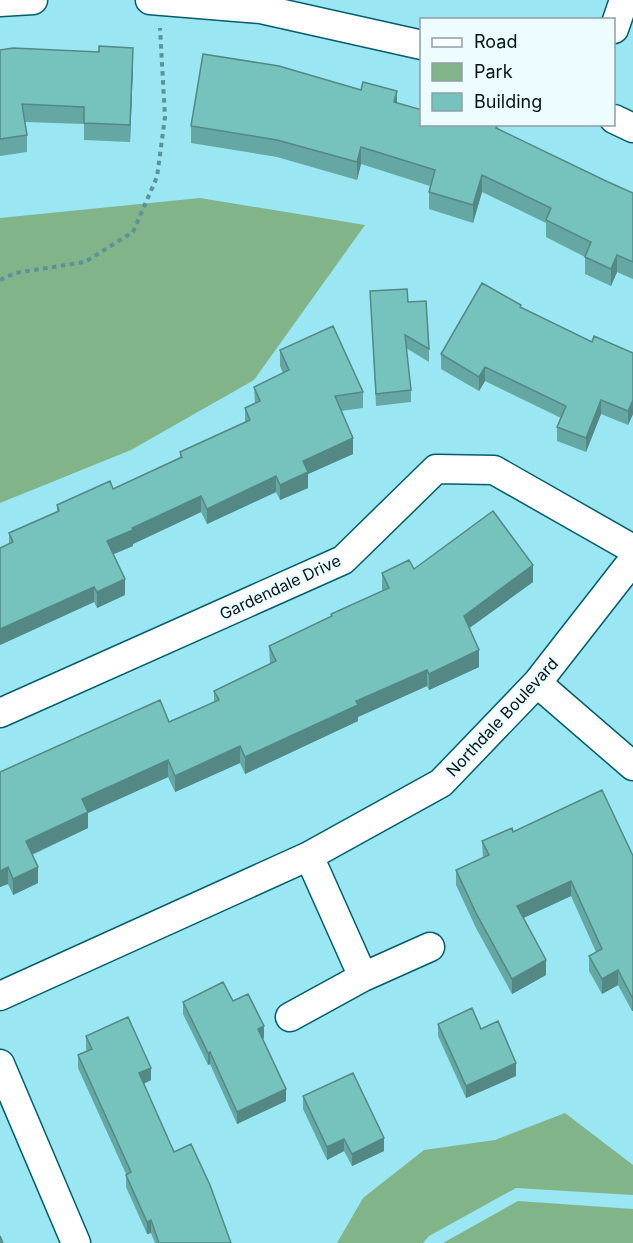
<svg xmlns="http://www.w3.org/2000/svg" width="633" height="1243" font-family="Inter,sans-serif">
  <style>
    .green { fill: #81b489 }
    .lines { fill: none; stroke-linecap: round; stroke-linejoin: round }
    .minor-casing { stroke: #005d69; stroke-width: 31 }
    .path { stroke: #5c919a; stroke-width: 4; stroke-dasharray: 4.5 4.5; stroke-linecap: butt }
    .minor { stroke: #fff; stroke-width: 28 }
    .wall { fill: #65a7a2 }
    .shaded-wall { fill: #538884 }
    .building { fill: #76c2bc; stroke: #538884; stroke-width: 1.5 }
    .labels { text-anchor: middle; stroke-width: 6; stroke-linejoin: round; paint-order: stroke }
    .street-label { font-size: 16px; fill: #001418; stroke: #edfcfe }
  </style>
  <rect width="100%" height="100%" fill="#9ae6f3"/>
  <path class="green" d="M200 198 365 225 254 380 131 450 0 503V218Z
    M565 1113 633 1165V1195L516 1188 429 1236 423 1243H337L363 1198 424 1150 495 1140Z
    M518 1201 633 1209V1243H443Z"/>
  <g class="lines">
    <g class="minor-casing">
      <path id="minor" d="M150 0 261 9 422 45
        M0 2 33 0
        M614 29 624 0
        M614 119 633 128
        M537 683 633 766
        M0 713 343 560 436 469 494 470 633 549
        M309 856 363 977
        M0 996 309 856 441 783 537 683 633 560
        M290 1017 363 977 430 947
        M0 1064 76 1243"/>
    </g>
    <path class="path" d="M0 280 15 273 85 262 133 232 157 177 165 117 160 28"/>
    <use href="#minor" class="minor"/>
  </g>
  <path class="wall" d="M0 50 133 65 130 142 84 140V124L25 122 27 135V152L0 156Z
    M397 103 422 124H498V129L606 181 633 193V279L617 272 611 286 585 274V257L546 237V223L482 192 473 223 429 209V192L430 186 361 164 357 180 277 157 191 143V126Z
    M370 291 408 302 429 349V362L406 348 411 390V402L376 406Z
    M521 307 592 342 633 353V414L628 425 601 414 586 452 557 441V427L561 418 485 381 479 391 441 369V354Z
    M280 350 363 392V408L341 411 353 454 308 474V488L280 500 276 492 207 524 201 512 133 544V546L113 554 125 595 97 608 94 602 0 645V548L9 543V533L57 512V505L113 489 180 458V452L245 422V408L255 404 254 387 283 373 280 366Z
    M414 569 533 582 469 628 479 667 429 690 427 686 358 717V721L245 774 240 763 175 792 168 777 88 813V828L32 855 38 883 13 895 8 884 0 887V772L169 722 214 702V691L270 664 269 646 331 617V614L383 591 382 589V573Z
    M513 832 633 856 632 1011 618 985 602 994 589 971V956L596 952 571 896 523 918 546 975 512 994 476 928 456 885V870L483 858 482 841Z
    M233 1001 264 1038 263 1039 286 1101 237 1124 210 1064 208 1065 183 1014V1002Z
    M438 1024 481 1029 516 1076 466 1098 438 1036Z
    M86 1036 151 1080 143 1084 174 1152 231 1243H155L151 1233 147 1234 126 1187V1174L78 1068V1055L87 1051 86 1049Z
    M303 1096 384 1151 352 1166 344 1151 327 1160 303 1109Z"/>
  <path class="shaded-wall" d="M133 48V65L130 142V125Z
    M397 91V108L394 102Z
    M361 147V164L357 180V162Z
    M482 175V192L473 223V205Z
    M617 255V272L611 286V269Z
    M485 367V381L479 391V377Z
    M601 400V414L586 452V438Z
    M633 400V414L628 425V411Z
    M353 438V454L308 474V488L280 500V485L303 461Z
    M276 476V492L207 524V509Z
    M201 496V512L133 544V546L107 557V541L132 528Z
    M533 565V582L464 632V616Z
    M125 579V595L97 608V592Z
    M94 587V602L0 645V629Z
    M479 650V667L429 690V674Z
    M427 670V686L358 717V721L245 774V757L356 701Z
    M240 746V763L175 792V776Z
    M168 760V777L88 813V828L26 857V841L82 799Z
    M8 867V884L0 887V871Z
    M38 867V883L13 895V879Z
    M571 881V896L517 921V906Z
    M546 960V975L512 994V979Z
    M618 970V985L602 994V979Z
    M633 996V1011H632V997Z
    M264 1026V1038L258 1041V1029Z
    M210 1052V1064L208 1065V1053Z
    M516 1063V1076L466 1098V1086Z
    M151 1068V1080L139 1086V1073Z
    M286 1089V1101L237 1124V1112Z
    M384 1138V1151L352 1166V1154Z
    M344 1139V1151L327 1160V1147Z
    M151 1220V1233L147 1234V1222Z"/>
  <path class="building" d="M99 46 133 48 130 125 84 123V107L22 104 27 135 0 139V50L13 48 99 52Z
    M203 54 279 66 361 90 363 82 397 91 394 102 422 110V124H497L496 128 606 181 633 193V262L617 255 611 269 585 257 591 242 546 220 551 208 482 175 473 205 429 192 435 170 361 147 357 162 277 140 191 126Z
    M482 283 521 305 520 307 592 342 594 336 633 353V400L628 411 601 400 586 438 557 427 566 406 485 367 479 377 441 354Z
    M407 289 408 302 426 301 429 349 405 335 411 390 376 394 370 291Z
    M333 326 363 392 335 396 353 438 303 461 308 472 280 485 276 476 207 509 201 496 132 528 133 530 107 541 125 579 97 592 94 587 0 629V548L13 542 9 533 59 511 57 505 110 481 113 489 182 457 180 452 250 420 245 408 260 401 254 387 289 370 280 350Z
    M493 511 533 565 464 616 479 650 429 674 427 670 356 701 358 705 245 757 240 746 175 776 168 760 82 799 88 812 26 841 38 867 13 879 8 867 0 871V772L160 700 169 722 219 700 214 691 276 661 269 646 332 616 331 614 389 588 382 573 409 560 414 569Z
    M602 790 633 856V996L632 997 618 970 602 979 589 956 602 949 571 881 517 906 546 960 512 979 476 913 456 870 489 855 482 841 512 828 513 832Z
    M223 982 233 1001 248 994 264 1026 258 1029 286 1089 237 1112 210 1052 208 1053 183 1002Z
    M472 1008 481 1029 498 1021 516 1063 466 1086 438 1024Z
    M128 1017 151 1068 139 1073 174 1152 191 1144 210 1185 231 1243H159L151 1220 147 1222 126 1175 131 1172 78 1055 92 1049 86 1036Z
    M353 1073 384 1138 352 1154 344 1139 327 1147 303 1096Z
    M0 1236 3 1243H0Z"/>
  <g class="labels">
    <g class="street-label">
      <text transform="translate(280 587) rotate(-25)" y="6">Gardendale Drive</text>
      <text transform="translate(502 717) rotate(-47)" y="6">Northdale Boulevard</text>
    </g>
  </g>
  <rect x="420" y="18" width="195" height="108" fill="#edfcfe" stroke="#8e9fa2" stroke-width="1.5"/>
  <rect x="432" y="38" width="30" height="9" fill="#ffffff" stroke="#8e9fa2" stroke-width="1.5"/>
  <text x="474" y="48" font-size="18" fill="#001418">Road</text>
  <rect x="432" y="63" width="30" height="18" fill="#81b489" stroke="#8e9fa2" stroke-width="1.5"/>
  <text x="474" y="78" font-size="18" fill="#001418">Park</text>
  <rect x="432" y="93" width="30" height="18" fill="#76c2bc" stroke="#8e9fa2" stroke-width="1.5"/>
  <text x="474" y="108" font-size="18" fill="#001418">Building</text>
</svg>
